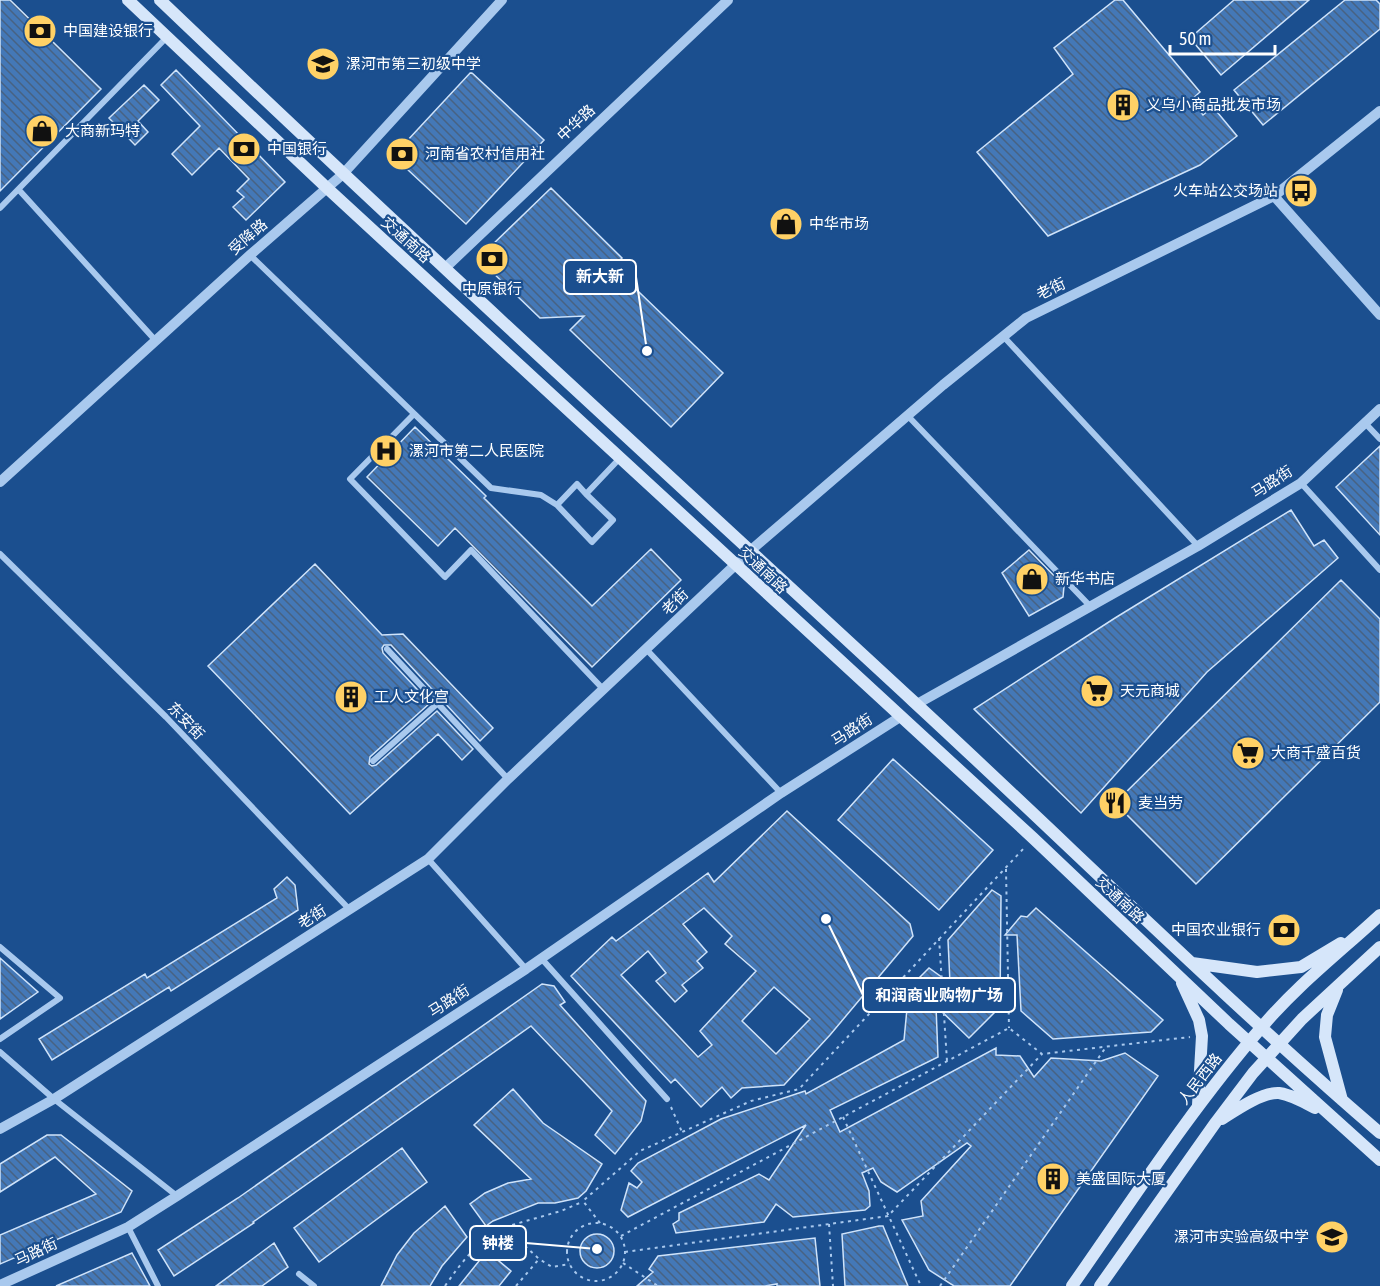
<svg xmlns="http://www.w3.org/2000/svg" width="1380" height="1286" font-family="'Asap Condensed','Noto Sans SC',sans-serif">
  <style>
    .building { fill: url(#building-back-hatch); stroke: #cfe3fa; stroke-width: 1.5; fill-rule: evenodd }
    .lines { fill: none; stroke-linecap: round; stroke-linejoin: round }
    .path { stroke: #a9c9ee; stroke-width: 2; stroke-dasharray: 3 4.5; stroke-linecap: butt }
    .minor { stroke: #a9c9ee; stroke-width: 6 }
    .tertiary { stroke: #a9c9ee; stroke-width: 10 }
    .secondary { stroke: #d6e6fa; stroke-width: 12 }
    .labels { text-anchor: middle; stroke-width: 4.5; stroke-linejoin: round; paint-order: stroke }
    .poi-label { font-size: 15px; fill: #fff; stroke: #1b4f8f; text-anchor: start }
    .street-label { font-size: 15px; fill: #fff; stroke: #1b4f8f }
    .leader { fill: none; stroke: #fff; stroke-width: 2 }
    .callout-dot { fill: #fff; stroke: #1b4f8f; stroke-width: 2 }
    .callout { fill: #1b4f8f; stroke: #fff; stroke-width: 2 }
    .callout-label { font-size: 16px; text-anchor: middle; font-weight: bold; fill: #fff }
  </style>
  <defs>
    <pattern id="building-back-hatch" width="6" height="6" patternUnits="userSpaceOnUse" patternTransform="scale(1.5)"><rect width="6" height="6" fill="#4478b7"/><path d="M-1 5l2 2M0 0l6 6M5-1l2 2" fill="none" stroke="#486282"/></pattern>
  </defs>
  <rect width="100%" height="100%" fill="#1b4f8f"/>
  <path class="building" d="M0 0H10L101 89 0 191Z
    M1115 0H1123L1200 92 1191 100 1203 115 1213 107 1237 136 1200 165 1048 236 977 152 1073 74 1054 48Z
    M1234 0H1309L1221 75 1190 38Z
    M1345 0H1376L1380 4V29L1263 125 1234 90Z
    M176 70 285 182 246 220 233 207 244 197 237 191 249 179 219 148 192 175 172 154 200 126 161 85Z
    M471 72 544 140 466 224 393 156Z
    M144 85 159 100 138 121 148 132 135 145 109 118Z
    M551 188 622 258 613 267 723 373 671 427 570 330 584 316 540 318 489 269 490 247Z
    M415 427 486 496 484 498 592 606 651 549 681 580 592 667 455 528 438 546 367 477Z
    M1380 446V535L1336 487Z
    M1291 510 1314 546 1324 540 1338 558 1207 672 1081 813 974 709 1115 618Z
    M1029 550 1064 586 1063 597 1029 616 1002 573Z
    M315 564 382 635 403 634 493 728 480 741 391 645H384L382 648 383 653 430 703 370 757 369 764 372 766 376 765 437 711 473 749 462 760 438 734 350 814 208 666Z
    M1341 580 1380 619V702L1196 884 1115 803Z
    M893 759 993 850 939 910 838 820Z
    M787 811 910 924 913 936 830 1035 784 1085 742 1088 731 1098 722 1087 701 1107 675 1079 671 1083 571 976 612 937 616 941 708 873 714 882ZM704 908 732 936 725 944 756 971 700 1031 712 1045 698 1057 621 975 648 951 666 973 656 981 675 1002 687 991 682 985 703 968 697 961 707 952 683 924ZM774 987 810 1019 776 1054 742 1021Z
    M287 877 295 885 298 910 171 991 169 987 52 1060 39 1039 145 974 147 978 277 898 274 889Z
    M992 890 1001 896 1000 1007 969 1038 936 1006 938 1057 830 1110 840 1132 996 1048V1055L1020 1056 1034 1077 1051 1058 1101 1061 1125 1053 1158 1076 1010 1286H954L929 1270 902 1220 923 1216 921 1201 971 1146 967 1143 897 1192 881 1182 873 1168 862 1173 869 1191 870 1206 865 1210 793 1217 776 1204 764 1222 676 1233 673 1224 679 1220V1213L759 1174 769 1180 806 1125 628 1217 621 1210 629 1183 637 1188 642 1182 631 1171 638 1163 721 1119 805 1091 806 1094 904 1040 909 988 929 968 950 983 948 940Z
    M1036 908 1163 1020 1151 1032 1053 1039 1021 1011 1017 935H1005L1021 916 1027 917Z
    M0 958 38 992 0 1019Z
    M542 984 554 986 565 1002 560 1005 646 1101 641 1121 615 1154 595 1135 612 1111 531 1026 253 1222 254 1223 174 1276 158 1250 238 1198Z
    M513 1089 543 1123 602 1164 586 1191 578 1198 555 1203H538L493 1221 486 1226 470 1204 485 1193 508 1183 531 1179 474 1125Z
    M47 1135H61L132 1191 121 1212 0 1264V1235L96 1194 55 1157 0 1192V1164Z
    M402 1148 427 1182 319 1262 294 1228Z
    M445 1206 467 1237 442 1266 430 1286H381L397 1255 414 1233Z
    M879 1226H883L908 1286H845L842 1234Z
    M580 1251a17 17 0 1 1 34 0a17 17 0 1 1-34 0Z
    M815 1238 820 1286H777V1284L765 1286H637L653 1272 649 1269 658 1256Z
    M274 1243 288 1267 262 1286H216Z
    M487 1251 511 1271 499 1286H459Z
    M132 1253 150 1286H56Z"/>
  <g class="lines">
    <path class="path" d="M1006 869 1009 1028
      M939 938 947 1061
      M671 1107 682 1132
      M843 1117 921 1286
      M600 1223 583 1201 640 1151 751 1101 799 1089 1025 847
      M567 1252a29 29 0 1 1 58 0a29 29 0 1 1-58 0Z
      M829 1224 833 1286
      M505 1227 561 1211 582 1202
      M621 1236 1009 1028 1042 1054 1190 1037
      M625 1252 888 1216 1042 1054
      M623 1263 658 1286
      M445 1286C463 1260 477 1242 505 1227L539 1259 552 1267 570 1264
      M516 1286 539 1259
      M940 1286 1106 1047"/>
    <path class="minor" d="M19 190 156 341
      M0 208 167 37
      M250 255 491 488 541 495 557 505 592 542 613 520 586 494 620 458
      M1003 336 1198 546
      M414 414 350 479 445 577 471 550 604 690
      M907 415 1090 606
      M1365 423 1380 439
      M1301 483 1380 570
      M557 505 577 484 586 494
      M0 554 166 717 350 910
      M387 649 508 779
      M647 650 781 793
      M373 761 438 703
      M428 859 526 969
      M0 947 60 998 0 1039
      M541 958 667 1099
      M0 1052 54 1099 177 1196
      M128 1227 158 1286
      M299 1274 314 1286"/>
    <path class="tertiary" d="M1274 196 1380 315
      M445 268 728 0
      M0 482 250 255 343 174 502 0
      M917 704 1198 546 1301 483 1380 409
      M0 1129 54 1099 428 859 508 779 750 551 943 385 1026 318 1274 196 1380 111
      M0 1285 128 1227 177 1196 526 969 781 793 900 717"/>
    <path class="secondary" d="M128 0 327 188 1033 838 1229 1024 1380 1160
      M160 0C408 237 662 469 913 701 1069 845 1220 995 1380 1133
      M1192 963 1257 972 1301 967 1341 943
      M1182 983 1199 1020 1202 1036 1198 1105
      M1337 990 1327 1015 1325 1037 1342 1100
      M1222 1119C1236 1110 1262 1092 1279 1093 1292 1095 1304 1102 1315 1108
      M1072 1286C1133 1199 1191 1109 1261 1028 1296 986 1340 952 1380 915
      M1100 1286 1216 1122 1253 1073 1302 1019 1380 947"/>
  </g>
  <defs>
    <g id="bank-disc" transform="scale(1.725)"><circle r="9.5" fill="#ffd166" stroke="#1b4f8f"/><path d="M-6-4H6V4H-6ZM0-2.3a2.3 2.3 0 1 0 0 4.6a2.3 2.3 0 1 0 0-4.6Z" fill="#111"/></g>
    <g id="school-disc" transform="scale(1.725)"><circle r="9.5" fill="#ffd166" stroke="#1b4f8f"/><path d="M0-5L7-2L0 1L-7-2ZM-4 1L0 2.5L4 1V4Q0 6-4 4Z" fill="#111"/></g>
    <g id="building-disc" transform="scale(1.725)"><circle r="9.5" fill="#ffd166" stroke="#1b4f8f"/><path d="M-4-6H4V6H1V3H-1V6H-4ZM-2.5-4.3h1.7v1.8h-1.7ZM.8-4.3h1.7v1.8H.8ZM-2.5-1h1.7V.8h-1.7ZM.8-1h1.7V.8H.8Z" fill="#111"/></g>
    <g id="shop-disc" transform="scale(1.725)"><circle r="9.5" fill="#ffd166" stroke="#1b4f8f"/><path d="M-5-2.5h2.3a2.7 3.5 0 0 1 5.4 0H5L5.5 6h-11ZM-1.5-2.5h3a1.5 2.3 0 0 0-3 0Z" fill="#111"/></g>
    <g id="bus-disc" transform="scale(1.725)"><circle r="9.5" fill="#ffd166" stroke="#1b4f8f"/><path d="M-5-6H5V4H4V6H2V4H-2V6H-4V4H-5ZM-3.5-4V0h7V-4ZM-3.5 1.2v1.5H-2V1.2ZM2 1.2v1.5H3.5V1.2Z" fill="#111"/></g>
    <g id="hospital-disc" transform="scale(1.725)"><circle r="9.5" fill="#ffd166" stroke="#1b4f8f"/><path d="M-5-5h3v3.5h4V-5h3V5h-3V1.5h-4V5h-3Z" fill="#111"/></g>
    <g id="supermarket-disc" transform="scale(1.725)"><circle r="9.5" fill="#ffd166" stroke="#1b4f8f"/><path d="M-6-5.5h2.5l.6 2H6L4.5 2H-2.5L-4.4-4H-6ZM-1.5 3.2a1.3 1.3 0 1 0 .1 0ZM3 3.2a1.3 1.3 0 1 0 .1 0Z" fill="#111"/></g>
    <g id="restaurant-disc" transform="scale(1.725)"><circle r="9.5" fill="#ffd166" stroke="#1b4f8f"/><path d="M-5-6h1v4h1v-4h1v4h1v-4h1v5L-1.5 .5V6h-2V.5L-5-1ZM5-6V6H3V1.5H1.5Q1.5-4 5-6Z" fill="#111"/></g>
  </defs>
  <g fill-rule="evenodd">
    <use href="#bank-disc" x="40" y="31"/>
    <use href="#school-disc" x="323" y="64"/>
    <use href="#building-disc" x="1123" y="105"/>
    <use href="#shop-disc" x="42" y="131"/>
    <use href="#bank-disc" x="244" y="149"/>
    <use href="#bank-disc" x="402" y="154"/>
    <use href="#bus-disc" x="1301" y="191"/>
    <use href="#shop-disc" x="786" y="224"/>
    <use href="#bank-disc" x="492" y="259"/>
    <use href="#hospital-disc" x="386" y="451"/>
    <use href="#shop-disc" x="1032" y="579"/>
    <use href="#supermarket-disc" x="1097" y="691"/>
    <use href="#building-disc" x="351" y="697"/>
    <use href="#supermarket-disc" x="1248" y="753"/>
    <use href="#restaurant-disc" x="1115" y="803"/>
    <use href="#bank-disc" x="1284" y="930"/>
    <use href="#building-disc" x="1053" y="1179"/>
    <use href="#school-disc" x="1332" y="1237"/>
  </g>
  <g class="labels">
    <g class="poi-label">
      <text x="63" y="36">中国建设银行</text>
      <text x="346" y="69">漯河市第三初级中学</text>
      <text x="1146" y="110">义乌小商品批发市场</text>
      <text x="65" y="136">大商新玛特</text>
      <text x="267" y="154">中国银行</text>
      <text x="425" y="159">河南省农村信用社</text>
      <text x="1278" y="196" text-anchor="end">火车站公交场站</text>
      <text x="809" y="229">中华市场</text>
      <text x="492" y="294" text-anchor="middle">中原银行</text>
      <text x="409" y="456">漯河市第二人民医院</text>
      <text x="1055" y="584">新华书店</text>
      <text x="1120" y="696">天元商城</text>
      <text x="374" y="702">工人文化宫</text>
      <text x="1271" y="758">大商千盛百货</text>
      <text x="1138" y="808">麦当劳</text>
      <text x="1261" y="935" text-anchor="end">中国农业银行</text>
      <text x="1076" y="1184">美盛国际大厦</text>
      <text x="1309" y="1242" text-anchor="end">漯河市实验高级中学</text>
    </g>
    <g class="street-label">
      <text transform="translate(576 123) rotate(-43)" y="5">中华路</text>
      <text transform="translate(248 237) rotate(-41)" y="5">受降路</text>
      <text transform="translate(406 240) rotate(42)" y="5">交通南路</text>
      <text transform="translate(1051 289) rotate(-26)" y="5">老街</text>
      <text transform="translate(1272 482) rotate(-33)" y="5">马路街</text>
      <text transform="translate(763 570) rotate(43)" y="5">交通南路</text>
      <text transform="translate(675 602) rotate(-44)" y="5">老街</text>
      <text transform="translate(186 721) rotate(46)" y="5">东安街</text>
      <text transform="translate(852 730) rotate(-33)" y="5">马路街</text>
      <text transform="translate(1120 900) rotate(43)" y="5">交通南路</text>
      <text transform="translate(312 917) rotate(-32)" y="5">老街</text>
      <text transform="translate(449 1001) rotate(-33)" y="5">马路街</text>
      <text transform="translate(1200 1079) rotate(-52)" y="5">人民西路</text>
      <text transform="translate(36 1252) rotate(-25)" y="5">马路街</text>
    </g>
  </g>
  <path class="leader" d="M647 351L636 277M826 919L863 995M597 1249L526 1243"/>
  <g class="callout-dot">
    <circle cx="647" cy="351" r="6"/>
    <circle cx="826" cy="919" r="6"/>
    <circle cx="597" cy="1249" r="6"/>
  </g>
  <g class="callout">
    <rect x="564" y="260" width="72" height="34" rx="6"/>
    <rect x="863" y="978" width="152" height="34" rx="6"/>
    <rect x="470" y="1226" width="56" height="34" rx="6"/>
  </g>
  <g class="callout-label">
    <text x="600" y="282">新大新</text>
    <text x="939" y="1001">和润商业购物广场</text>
    <text x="498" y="1249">钟楼</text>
  </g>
  <path d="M1170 45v9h105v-9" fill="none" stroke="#ffffff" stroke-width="3"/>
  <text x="1179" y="45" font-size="18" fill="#ffffff" stroke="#1b4f8f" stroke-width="4.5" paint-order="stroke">50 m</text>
</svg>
